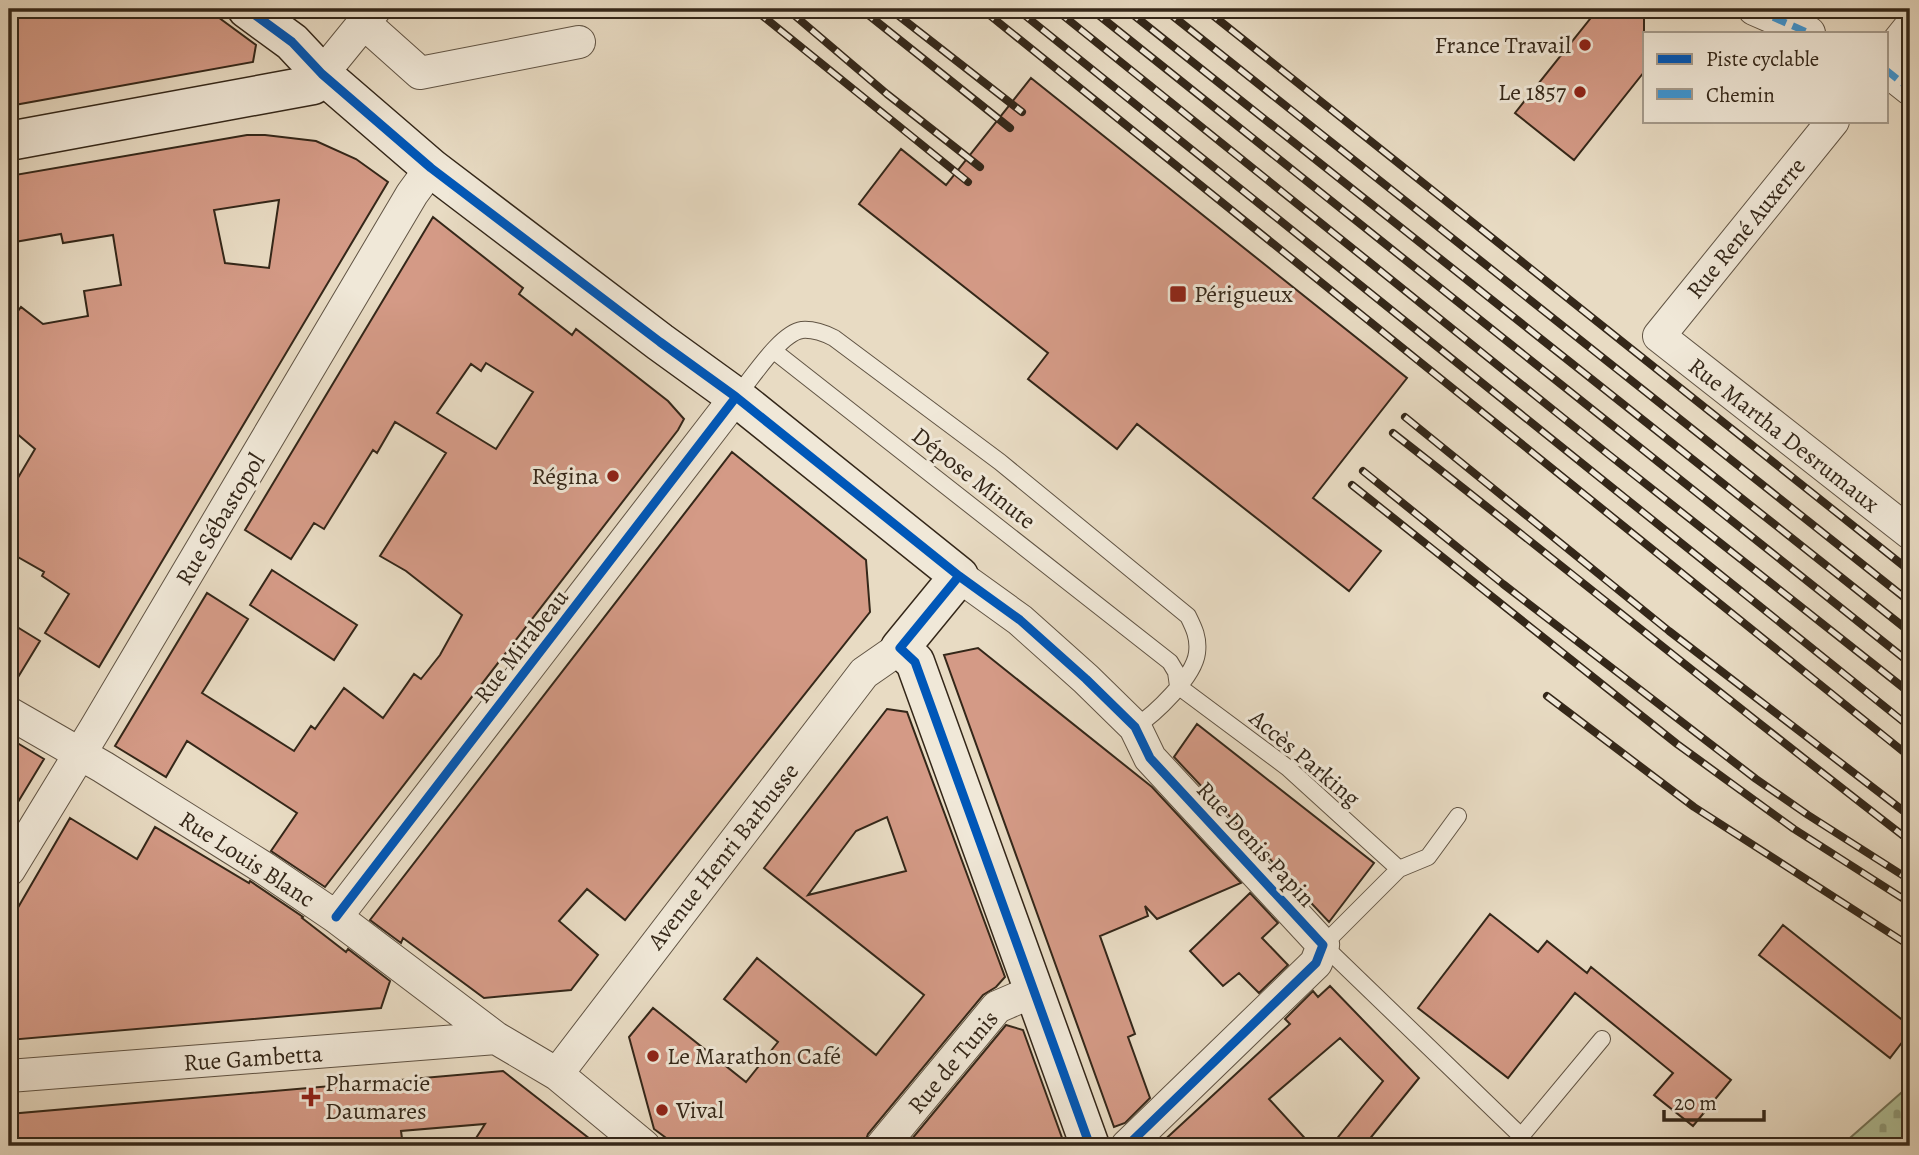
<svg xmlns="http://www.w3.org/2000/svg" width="1919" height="1155" font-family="Alegreya,serif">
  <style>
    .cemetery { fill: url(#cemetery-stones); stroke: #727459; stroke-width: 2 }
    .building { fill: #d49a86; stroke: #342719; stroke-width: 2; fill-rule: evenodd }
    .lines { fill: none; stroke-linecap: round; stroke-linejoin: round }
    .lane-casing { stroke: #615444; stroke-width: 18 }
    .street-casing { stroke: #615444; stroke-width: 34 }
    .secondary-casing { stroke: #342719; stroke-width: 41 }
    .lane { stroke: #f0e8d8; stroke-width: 16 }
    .street { stroke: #f0e8d8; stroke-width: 32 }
    .secondary { stroke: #f0e8d8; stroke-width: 38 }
    .rail-casing { stroke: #342719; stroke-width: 8 }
    .rail { stroke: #f0e8d8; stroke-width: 5; stroke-dasharray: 16; stroke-linecap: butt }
    .quiet { stroke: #3d96d4; stroke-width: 7; stroke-dasharray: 14 7; stroke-linecap: butt }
    .cycleway-casing { stroke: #f0e8d8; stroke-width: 13 }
    .cycleway { stroke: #0057b8; stroke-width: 9 }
    .poi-dot { fill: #8f2418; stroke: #f0e8d8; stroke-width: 2.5 }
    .labels { text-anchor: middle; stroke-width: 6; stroke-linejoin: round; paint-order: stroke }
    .poi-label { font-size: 24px; fill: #342719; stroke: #f0e8d8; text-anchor: start }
    .street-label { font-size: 24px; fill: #342719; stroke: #f0e8d8 }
  </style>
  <defs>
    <pattern id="cemetery-stones" width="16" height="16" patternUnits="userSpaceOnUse" patternTransform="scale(1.75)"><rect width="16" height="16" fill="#b0c199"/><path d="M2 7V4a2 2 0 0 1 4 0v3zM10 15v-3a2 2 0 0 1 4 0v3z" fill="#909d7c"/></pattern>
  </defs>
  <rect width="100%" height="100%" fill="#e8dbc3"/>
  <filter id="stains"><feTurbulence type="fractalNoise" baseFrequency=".00286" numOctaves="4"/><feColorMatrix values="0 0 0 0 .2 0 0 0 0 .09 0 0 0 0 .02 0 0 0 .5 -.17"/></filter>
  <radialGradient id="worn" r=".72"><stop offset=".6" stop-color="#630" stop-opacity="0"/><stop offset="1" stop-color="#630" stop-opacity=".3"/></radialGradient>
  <path class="cemetery" d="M1910 1085V1146H1841L1842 1145Z"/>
  <path class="building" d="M9 9H207L256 45 253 62 9 106Z
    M1598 9H1644V72L1574 160 1515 113Z
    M1031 78 1407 378 1313 498 1381 551 1349 591 1137 424 1117 449 1028 379 1048 353 859 204 901 149 946 185Z
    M247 135H265L316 141 356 159 388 182 99 667 45 633 69 594 42 576 44 572 9 552V493L35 449 9 427V323L21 307 43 324 88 316 84 291 121 285 113 235 63 243 61 234 9 243V176ZM279 200 269 268 225 263 214 210Z
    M433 217 523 288 519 294 572 335 576 329 668 401 684 419 678 430 325 887 271 851 297 813 187 741 166 777 115 746 207 593 248 619 202 693 294 751 311 726 315 729 344 688 383 718 414 674 421 679 440 655 462 615 406 571 380 556 446 453 395 422 377 453 373 450 324 529 314 523 291 559 245 530ZM486 363 533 392 496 449 437 413 471 364 481 371Z
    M732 452 866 560 870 612 625 920 587 889 559 921 598 955 571 990 484 998 403 938 401 943 370 920Z
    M272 570 357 625 334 660 250 605Z
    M9 622 40 641 9 692Z
    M978 648 1152 787 1241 883 1157 919 1145 906 1148 916 1100 936 1135 1034 1128 1037 1150 1098 1125 1123 1114 1127 944 655Z
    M887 709 907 712 1005 977 996 987 983 995 868 1134 864 1146H677L654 1129 629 1037 653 1008 746 1082 778 1042 724 999 757 958 876 1055 924 995 764 868ZM887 817 906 871 808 895 856 831Z
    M1197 724 1374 863 1329 922 1174 757Z
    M9 738 44 759 9 817Z
    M70 818 137 859 155 827 249 883 250 881 303 917 302 918 346 952 348 949 390 981 381 1008 9 1040V923Z
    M1250 893 1278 923 1262 938 1288 965 1259 993 1239 973 1223 986 1190 951Z
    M1490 914 1538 952 1547 941 1587 973 1591 967 1731 1080 1693 1126 1654 1095 1673 1073 1575 993 1508 1078 1418 1008Z
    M1783 925 1910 1026V1032L1890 1058 1759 955Z
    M1330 986 1419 1078 1364 1146H1331L1383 1081 1340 1038 1269 1099 1312 1146H1158L1290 1024 1285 1019 1313 991 1318 997Z
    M1006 1025 1023 1030 1065 1146H906Z
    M503 1071 599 1146H471L485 1124 401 1131 403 1146H9V1114Z"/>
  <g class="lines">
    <g class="lane-casing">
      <path id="lane" d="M774 351 1170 662 1176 672 1178 686
        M736 397C751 380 780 333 802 330 814 329 824 333 834 338L1000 462 1188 616C1194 628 1199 638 1197 653 1194 677 1155 714 1135 727
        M1178 686 1288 768 1399 869
        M1458 816 1428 857 1399 869 1323 945 1521 1136
        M1513 1146 1602 1039"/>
    </g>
    <g class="street-casing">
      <path id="street" d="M1754 9 1809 33
        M364 23 420 73 579 42
        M1886 57 1910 27
        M1886 70 1910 89
        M322 74 375 9
        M1833 121 1659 336 1910 533
        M959 576 1020 620 1086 679 1135 727 1150 758 1323 945 1316 963 1127 1146
        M9 713 103 767 264 868 336 917 496 1038 557 1074 644 1146
        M9 870 95 729 412 194 431 168
        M336 917 736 397
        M557 1074 864 673 900 648
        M9 1076 496 1038
        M882 1146 997 1007 1034 991"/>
    </g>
    <g class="secondary-casing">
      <path id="secondary" d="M247 9 292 42 322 74 431 168 660 342 736 397 959 576 900 648 915 662 1090 1146
        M9 141 313 85 322 74"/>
    </g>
    <use href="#lane" class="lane"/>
    <use href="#street" class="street"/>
    <use href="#secondary" class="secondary"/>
    <g class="rail-casing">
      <path id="rail" d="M754 9 968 182
        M787 9 887 94 980 167
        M861 9 1010 128
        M890 9 1022 112
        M982 9 1910 757
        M1017 9 1910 727
        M1055 9 1608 454 1910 693
        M1091 9 1910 663
        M1126 9 1910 632
        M1164 9 1910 602
        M1205 9 1910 571
        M1405 417 1669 631 1910 816
        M1393 433C1566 568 1736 707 1910 841
        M1363 471 1503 584 1756 779 1808 815 1910 880
        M1352 485 1677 744 1794 829 1910 903
        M1547 696 1694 807 1910 946"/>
    </g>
    <use href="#rail" class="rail"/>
    <path class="quiet" d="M1754 9 1809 33
      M1886 70 1910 89"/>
    <g class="cycleway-casing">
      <path id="cycleway" d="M247 9 292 42 322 74 431 168 660 342 736 397 959 576 1020 620 1086 679 1135 727 1150 758 1323 945 1316 963 1127 1146
        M959 576 900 648 915 662 1090 1146
        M336 917 736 397"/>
    </g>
    <use href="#cycleway" class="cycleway"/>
  </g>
  <g class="poi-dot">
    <circle cx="1585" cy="45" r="7"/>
    <circle cx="1580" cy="92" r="7"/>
    <rect x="1169" y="285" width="18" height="18" rx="3.5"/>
    <circle cx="613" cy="476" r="7"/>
    <circle cx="653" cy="1056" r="7"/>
    <path d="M307.5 1086.5h7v7h7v7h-7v7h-7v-7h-7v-7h7z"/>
    <circle cx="662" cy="1110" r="7"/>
  </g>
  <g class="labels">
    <g class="poi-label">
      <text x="1571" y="53" text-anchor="end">France Travail</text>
      <text x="1566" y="100" text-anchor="end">Le 1857</text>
      <text x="1194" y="302">Périgueux</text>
      <text x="599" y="484" text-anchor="end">Régina</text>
      <text x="667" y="1064">Le Marathon Café</text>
      <text x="325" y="1091">Pharmacie<tspan x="325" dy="28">Daumares</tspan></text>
      <text x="676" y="1118">Vival</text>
    </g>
    <g class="street-label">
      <text transform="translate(1746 228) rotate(-51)" y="8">Rue René Auxerre</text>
      <text transform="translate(1784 435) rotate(38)" y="8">Rue Martha Desrumaux</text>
      <text transform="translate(974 478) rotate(38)" y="8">Dépose Minute</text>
      <text transform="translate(220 519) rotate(-59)" y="8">Rue Sébastopol</text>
      <text transform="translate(521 646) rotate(-52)" y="8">Rue Mirabeau</text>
      <text transform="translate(1305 758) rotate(40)" y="8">Accès Parking</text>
      <text transform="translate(1256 844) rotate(47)" y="8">Rue Denis Papin</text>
      <text transform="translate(723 856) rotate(-52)" y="8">Avenue Henri Barbusse</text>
      <text transform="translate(247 859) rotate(33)" y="8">Rue Louis Blanc</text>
      <text transform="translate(253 1058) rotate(-4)" y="8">Rue Gambetta</text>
      <text transform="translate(953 1062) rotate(-50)" y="8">Rue de Tunis</text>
    </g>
  </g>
  <rect width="1919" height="1155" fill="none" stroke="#e8dbc3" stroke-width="35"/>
  <rect x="10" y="10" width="1898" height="1134" fill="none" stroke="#342719" stroke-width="3.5"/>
  <rect x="18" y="18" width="1884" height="1120" fill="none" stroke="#342719" stroke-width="2"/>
  <rect x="1643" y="32" width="245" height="91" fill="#f0e8d8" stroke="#a59b8c" stroke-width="2"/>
  <rect x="1657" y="54" width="35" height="10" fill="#0057b8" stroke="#a59b8c" stroke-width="2"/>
  <text x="1706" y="66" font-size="21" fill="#342719">Piste cyclable</text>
  <rect x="1657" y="89" width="35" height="10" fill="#3d96d4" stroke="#a59b8c" stroke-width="2"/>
  <text x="1706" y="102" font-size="21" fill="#342719">Chemin</text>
  <path d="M1664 1110v10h100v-10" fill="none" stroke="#342719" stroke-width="3.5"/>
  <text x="1674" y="1110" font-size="21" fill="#342719" stroke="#f0e8d8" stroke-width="5" paint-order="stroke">20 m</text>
  <rect width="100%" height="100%" filter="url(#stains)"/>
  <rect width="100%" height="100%" fill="url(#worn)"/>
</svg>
